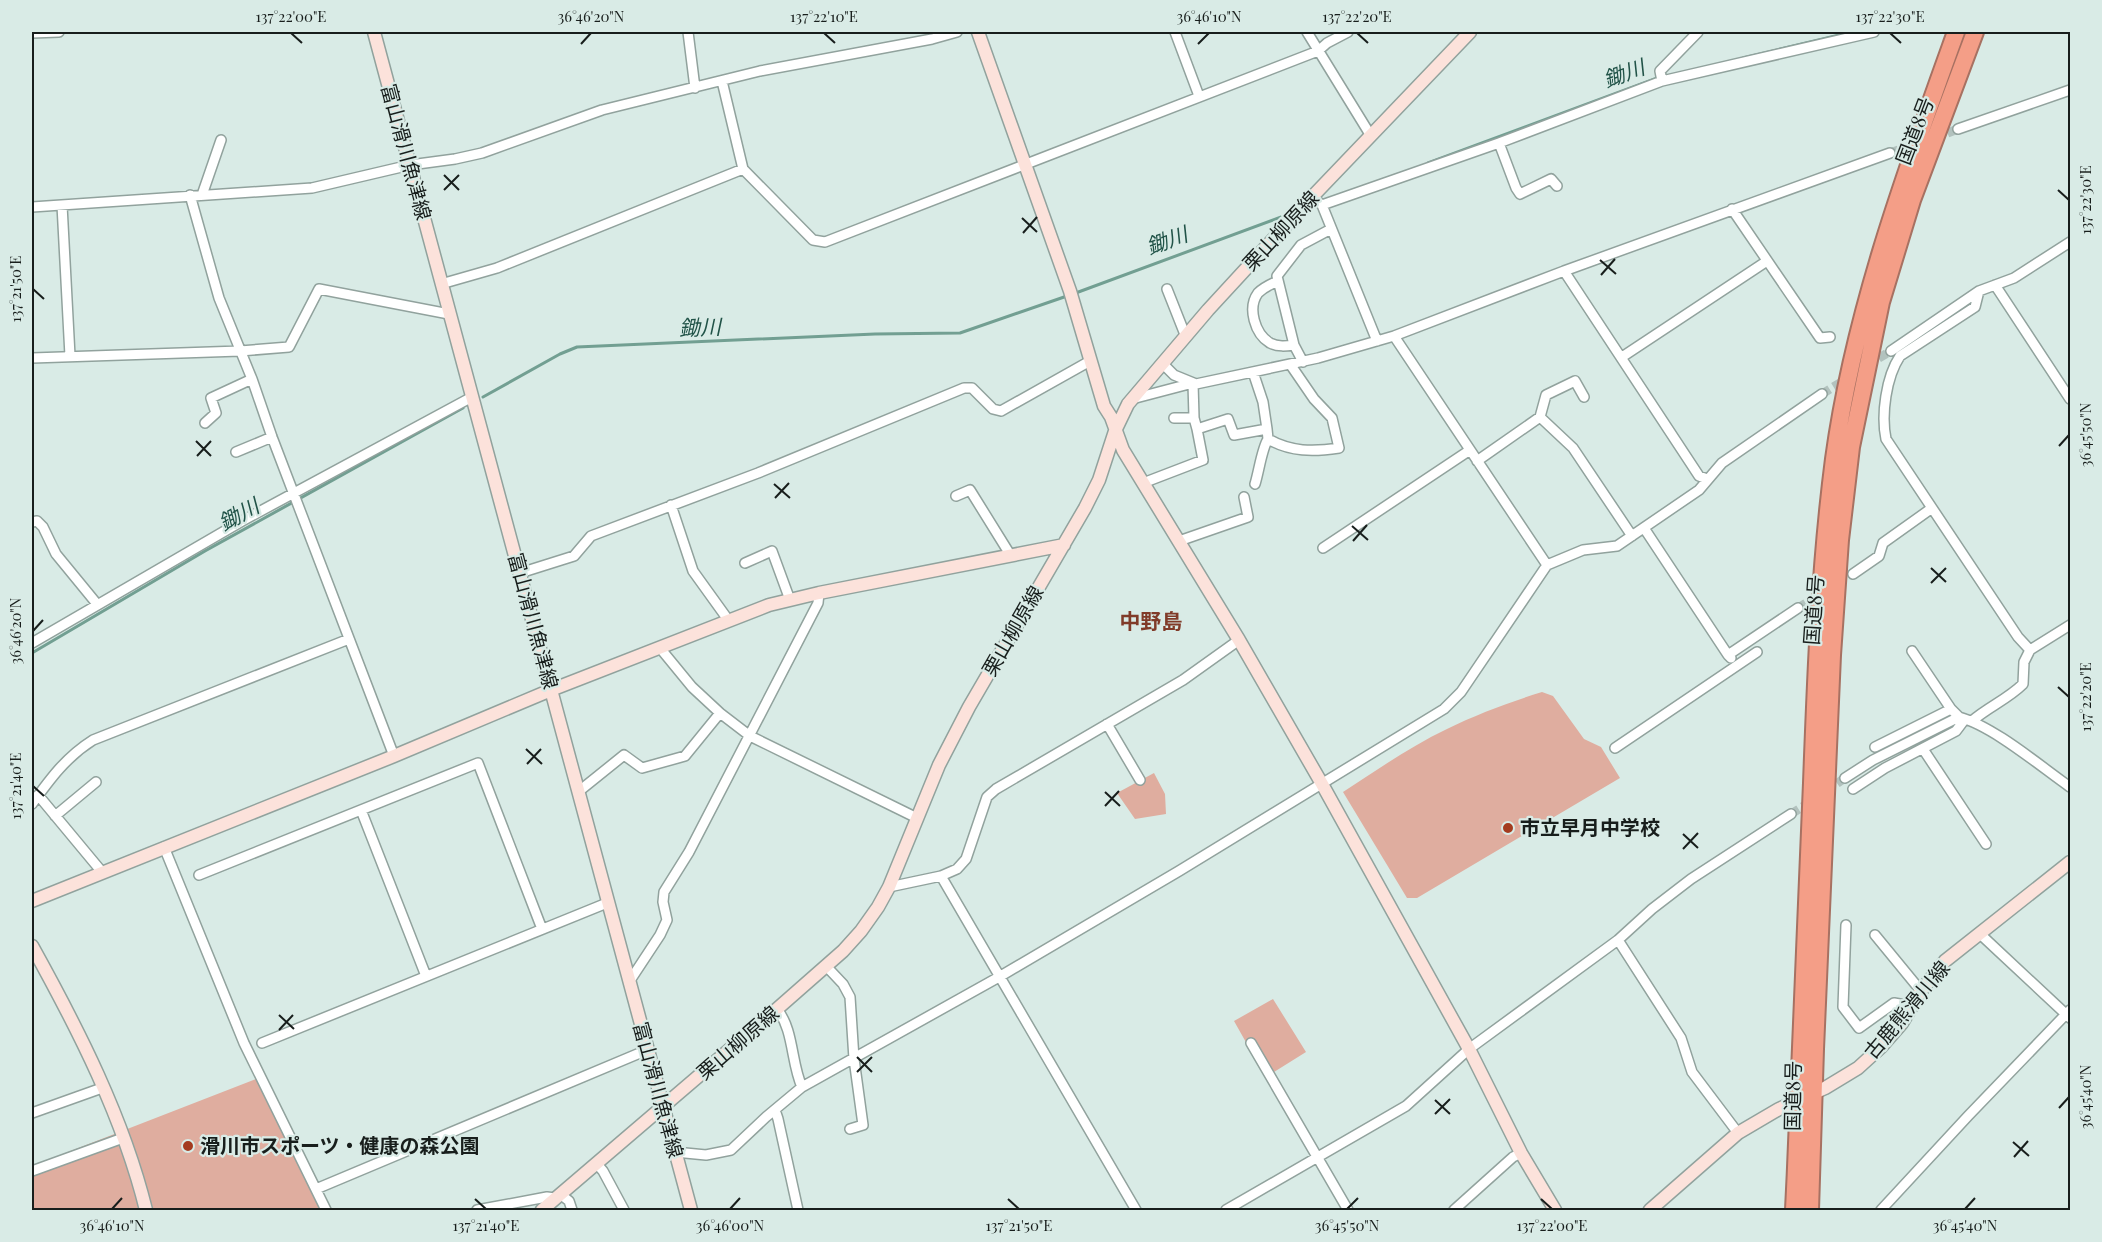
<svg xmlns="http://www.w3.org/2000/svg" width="2102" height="1242" font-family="'Playfair Display','Noto Sans JP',serif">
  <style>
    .green { fill: #dfad9f }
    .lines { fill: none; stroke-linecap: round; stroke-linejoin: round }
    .stream { stroke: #729f92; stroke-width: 3 }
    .street-tunnel { stroke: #b2c2be; stroke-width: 9; stroke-dasharray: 9 4.5; stroke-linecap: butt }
    .street-casing { stroke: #91a29d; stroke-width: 12 }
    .secondary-casing { stroke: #91a29d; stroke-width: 15 }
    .highway-casing { stroke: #a77162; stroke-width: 20 }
    .street { stroke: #fff; stroke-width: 9 }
    .secondary { stroke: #fce2db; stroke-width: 12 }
    .highway { stroke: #f49e87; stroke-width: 16 }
    .ticks { fill: none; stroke: #181e1c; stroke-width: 2 }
    .poi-dot { fill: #a43b1f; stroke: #d9ebe6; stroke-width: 2 }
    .labels { text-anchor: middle; stroke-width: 4.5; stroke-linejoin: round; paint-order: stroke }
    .street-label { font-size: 20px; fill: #181e1c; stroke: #d9ebe6 }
    .poi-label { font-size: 20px; font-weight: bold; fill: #181e1c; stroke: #d9ebe6; text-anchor: start }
    .water-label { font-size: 21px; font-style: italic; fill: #215348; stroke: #d9ebe6 }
    .neighbourhood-label { font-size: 21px; font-weight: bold; fill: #803b29; stroke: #d9ebe6 }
    .neatline { fill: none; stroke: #181e1c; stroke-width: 2 }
    .ticks-label { font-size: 15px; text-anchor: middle; fill: #181e1c }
  </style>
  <rect width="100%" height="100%" fill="#d9ebe6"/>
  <path class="green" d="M1542 692 1553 696 1584 739 1601 747 1620 778 1417 898H1407L1343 792C1377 770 1411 746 1447 729 1477 714 1510 702 1542 692Z
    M1154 773 1165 794 1166 814 1135 819 1117 793Z
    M1273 999 1306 1052 1274 1072 1265 1076 1234 1021Z
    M261 1077 322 1210H32V1166Z"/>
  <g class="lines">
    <path class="stream" d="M1743 58 1852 32
      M1428 163 1660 77
      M1073 294 1292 213
      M483 397 560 354 577 347 875 334 960 333 1067 296
      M32 653 205 551 463 408"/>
    <path class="street-tunnel" d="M1935 138 1958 129
      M1890 153 1916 144
      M1867 365 1891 351
      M1822 394 1848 378
      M1798 608 1821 594
      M1826 791 1845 778
      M1791 814 1812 801"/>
    <g class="street-casing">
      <path id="street" d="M688 32 695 88
        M1175 32 1199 96
        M1307 32 1371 136
        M32 33 59 32
        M722 81 743 169 813 240 825 242 1318 51 1327 43 1348 32
        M1662 81 1874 32
        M1958 129 2070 90
        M1499 143 1662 81 1660 71 1698 32
        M190 195 219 298 252 379 272 437 394 756
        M202 195 221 140
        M1312 197 1322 205 1377 341
        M62 205 70 356
        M1322 205 1499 143 1516 188 1520 194 1551 179 1557 186
        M32 207 312 188 410 165 455 159 482 153 602 110 760 71 932 39 957 32
        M1732 209 1820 338 1830 337
        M1564 271 1890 153
        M1278 281C1271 284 1264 287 1258 293 1247 308 1255 334 1270 343 1278 347 1286 346 1294 345
        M441 284 497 268 743 169
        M1995 285 2070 399
        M1167 289 1186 337
        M1979 291 1975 307 1900 356C1886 377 1881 415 1886 439L2018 637 2030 650
        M1394 336 1547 565
        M1891 351 1979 291 2014 278 2070 242
        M1622 357 1767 261
        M32 358 240 351 289 347 319 289 449 314
        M1303 362 1294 345 1277 276 1301 245 1331 229
        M1163 364 1174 375 1196 384 1318 358 1394 336 1564 271 1699 476 1707 479
        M1132 399 1193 383 1194 418H1174
        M1540 417 1573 448 1632 536
        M1194 418 1197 429 1228 419 1234 435 1267 429 1263 402 1253 372
        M205 423 216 413 211 398 252 379
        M1267 429 1268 439C1291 452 1313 452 1339 448L1332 418 1314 399 1290 364
        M236 452 272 437
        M1477 461 1540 417 1546 395 1575 381 1584 397
        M1143 483 1203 460 1197 429
        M1255 484C1259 471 1262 448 1268 439
        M956 496 970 490 1011 556
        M671 505 693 571 729 621
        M32 522 37 521 43 527 56 554 97 604
        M1644 528 1728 655
        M1179 541 1248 517 1244 497
        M1323 548 1470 450
        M745 563 772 551 790 600
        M520 573 574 556 591 536 758 473 964 388H972L993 409 1001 411 1090 361
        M1853 574 1879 556 1883 543 1932 508
        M32 643 242 521 472 397
        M660 648 692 687 720 713 750 736 917 818
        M1912 651 1951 709
        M1731 658 1728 655 1798 608
        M1972 721C1988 707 2008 699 2023 684L2024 662 2030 650 2070 625
        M1107 724 1140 780
        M1875 747 1951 709 1959 717
        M1615 748 1757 652
        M1923 749 1986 844
        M1845 778 1873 760 1959 717C1993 726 2040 766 2070 787
        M1853 789 1885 768 1956 731 1965 719
        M578 792 624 755 642 768 685 756 720 713
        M38 795 102 872
        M32 804C50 779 66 757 93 740L349 639
        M361 810 426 976
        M55 816 96 782
        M164 847 244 1043 326 1210
        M199 875 478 763 542 929
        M941 876 1136 1210
        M889 887 941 876 957 869 966 859 987 797 996 789 1183 680 1239 640
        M1846 925 1843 1007 1859 1028 1894 1003 1911 1006
        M1979 933 2070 1018
        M1875 935 1921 991
        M1618 940 1681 1038 1692 1072 1738 1133
        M826 966 843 984 850 997 854 1059 863 1125 850 1129
        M629 982 660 935 667 920 663 902 664 892 689 852 818 603 819 593
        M777 1009C794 1030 791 1063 802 1087
        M262 1043 607 903
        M1251 1043 1348 1210
        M775 1110 778 1119 798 1210
        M32 1113 102 1088
        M675 1152 706 1155 731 1150 766 1117 802 1087 999 977 1179 871 1444 709 1461 692 1547 565 1583 550 1617 546 1699 490 1722 463 1822 394
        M596 1163 603 1171 624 1210
        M32 1171 123 1138
        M316 1189 647 1050
        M560 1194 569 1201 572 1210
        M477 1210 547 1197 555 1198
        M1226 1210 1406 1106 1469 1049 1618 940 1652 909 1691 879 1791 814
        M1454 1210 1513 1157 1521 1153
        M1881 1210 1968 1116 2070 1010"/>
    </g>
    <g class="secondary-casing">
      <path id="secondary" d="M374 32 691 1210
        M978 32 1070 291 1104 406 1111 417 1123 450 1239 640 1322 784 1469 1049 1521 1153 1555 1210
        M32 901 394 756 551 690 769 605 819 593 1064 545
        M32 946C78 1029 123 1117 146 1210
        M542 1210 777 1009 843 951 861 931 878 907 889 887 939 765 969 707 1085 508 1099 480 1115 431 1128 404 1208 310 1312 197 1470 32
        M1650 1210 1738 1133 1779 1109 1825 1088 1858 1068 1881 1047 1902 1023 1921 991 1945 961 2070 862"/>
    </g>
    <g class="highway-casing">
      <path id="highway" d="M1794 1210C1801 1068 1806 926 1812 783 1816 675 1820 567 1834 459 1854 312 1906 171 1956 32
        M1810 1210 1815 1049 1832 655 1840 540 1851 447 1881 302 1912 200 1975 32"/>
    </g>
    <use href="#street" class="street"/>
    <use href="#secondary" class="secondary"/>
    <use href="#highway" class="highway"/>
  </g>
  <path class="ticks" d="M291 33 302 43M824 33 835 43M1357 33 1368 43M1890 33 1901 43M581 44 591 33M1198 44 1209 33M444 175 459 190M444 190 459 175M2058 190 2069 200M1022 218 1037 232M1023 233 1037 217M1600 260 1616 274M1601 275 1615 259M33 289 44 299M196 441 211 456M2059 446 2069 435M197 456 211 441M774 484 790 498M775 498 789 483M1352 526 1368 540M1353 541 1367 525M1931 568 1946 582M1931 583 1946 568M33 631 43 620M2058 687 2069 697M526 749 542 764M527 764 541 749M33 786 44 796M1105 792 1120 806M1105 806 1119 791M1683 834 1698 848M1683 849 1698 833M279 1015 294 1029M279 1030 293 1015M857 1057 872 1072M857 1072 872 1057M1435 1100 1450 1114M2059 1108 2069 1097M1435 1114 1450 1099M2013 1142 2029 1156M2014 1157 2028 1141M475 1199 486 1209M1008 1199 1019 1209M1541 1199 1552 1209M112 1209 122 1198M730 1209 740 1198M1347 1209 1358 1198M1965 1209 1975 1198"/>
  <g class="poi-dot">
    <circle cx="1508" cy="828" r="6"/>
    <circle cx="188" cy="1146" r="6"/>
  </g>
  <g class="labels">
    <g class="street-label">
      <text transform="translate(1915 131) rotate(-69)" y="7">国道8号</text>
      <text transform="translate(406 152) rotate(75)" y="7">富山滑川魚津線</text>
      <text transform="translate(1281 231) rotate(-47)" y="7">栗山柳原線</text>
      <text transform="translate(1814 610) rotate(-86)" y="7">国道8号</text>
      <text transform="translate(533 621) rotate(75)" y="7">富山滑川魚津線</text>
      <text transform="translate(1013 631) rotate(-60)" y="7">栗山柳原線</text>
      <text transform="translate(1907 1010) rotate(-50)" y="7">古鹿熊滑川線</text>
      <text transform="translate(738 1043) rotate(-41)" y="7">栗山柳原線</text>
      <text transform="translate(658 1090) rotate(75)" y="7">富山滑川魚津線</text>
      <text transform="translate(1793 1096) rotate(-89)" y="7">国道8号</text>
    </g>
    <g class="poi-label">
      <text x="1520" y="835">市立早月中学校</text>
      <text x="200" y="1153">滑川市スポーツ・健康の森公園</text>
    </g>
    <g class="water-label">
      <text transform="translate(1624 74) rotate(-20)" y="7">鋤川</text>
      <text transform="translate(1167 241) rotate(-20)" y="7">鋤川</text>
      <text transform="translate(700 328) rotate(-2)" y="7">鋤川</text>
      <text transform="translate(239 515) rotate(-29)" y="7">鋤川</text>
    </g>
    <g class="neighbourhood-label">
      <text x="1151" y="629">中野島</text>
    </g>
  </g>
  <rect width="2102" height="1242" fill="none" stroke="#d9ebe6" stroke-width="66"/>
  <rect x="33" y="33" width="2036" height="1176" class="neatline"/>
  <g class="ticks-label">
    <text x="291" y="22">137°22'00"E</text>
    <text x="591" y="22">36°46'20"N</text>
    <text x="824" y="22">137°22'10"E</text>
    <text x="1209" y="22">36°46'10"N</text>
    <text x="1357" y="22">137°22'20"E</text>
    <text x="1890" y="22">137°22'30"E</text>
    <text transform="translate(2086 200) rotate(-90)" y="5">137°22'30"E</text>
    <text transform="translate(16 289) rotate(-90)" y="5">137°21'50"E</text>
    <text transform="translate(2086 435) rotate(-90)" y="5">36°45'50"N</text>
    <text transform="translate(16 631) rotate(-90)" y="5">36°46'20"N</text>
    <text transform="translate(2086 697) rotate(-90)" y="5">137°22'20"E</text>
    <text transform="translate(16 786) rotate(-90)" y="5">137°21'40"E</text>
    <text transform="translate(2086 1097) rotate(-90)" y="5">36°45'40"N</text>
    <text x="112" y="1231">36°46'10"N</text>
    <text x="486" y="1231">137°21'40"E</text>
    <text x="730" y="1231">36°46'00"N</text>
    <text x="1019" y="1231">137°21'50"E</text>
    <text x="1347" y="1231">36°45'50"N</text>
    <text x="1552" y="1231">137°22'00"E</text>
    <text x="1965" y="1231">36°45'40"N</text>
  </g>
</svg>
